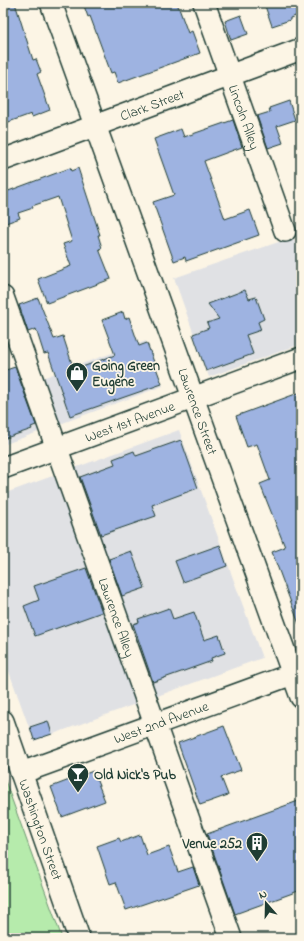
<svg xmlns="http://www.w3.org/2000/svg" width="304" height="941" font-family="'Indie Flower',sans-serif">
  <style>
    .built { fill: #e0e1e4 }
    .green { fill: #b6ebac; stroke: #6a9470 }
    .building { fill: #9eb3e1; stroke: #1f3d34 }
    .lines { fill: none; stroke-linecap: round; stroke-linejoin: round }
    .minor-casing { stroke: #1f3d34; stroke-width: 24 }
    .minor { stroke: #fcf5e5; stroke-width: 21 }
    .labels { text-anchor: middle; stroke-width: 3.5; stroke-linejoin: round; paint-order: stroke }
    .street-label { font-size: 14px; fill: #1f3d34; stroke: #fcf5e5 }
    .poi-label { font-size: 14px; font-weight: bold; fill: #1f3d34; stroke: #fcf5e5; text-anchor: start }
  </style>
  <rect width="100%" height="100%" fill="#fcf5e5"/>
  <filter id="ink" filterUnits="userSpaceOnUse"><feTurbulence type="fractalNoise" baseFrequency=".025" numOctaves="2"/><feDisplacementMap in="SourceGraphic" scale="8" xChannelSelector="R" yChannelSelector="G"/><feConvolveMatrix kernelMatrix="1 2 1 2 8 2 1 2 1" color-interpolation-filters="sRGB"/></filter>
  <g filter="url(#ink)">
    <path class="built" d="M293 237 301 260V344L209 377 174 278Z
      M146 341 163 386 3 445V392Z
      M179 430 262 658 34 741 3 655V494Z"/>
    <path class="green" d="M3 775 62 938H3Z"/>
    <path class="building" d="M3 3H15L33 60 36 59 41 72 37 74 50 110 32 117 31 114 3 124Z
      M83 3H177L188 33 192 31 200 53 118 83 114 72 111 73 90 16 88 17Z
      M264 3H301V14L290 18V20L272 26Z
      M241 15 248 34 231 40 225 21Z
      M289 101 295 120 277 126 283 143 268 148 257 116 270 112 269 108Z
      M233 120 242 147 204 161 225 219 250 210 259 235 186 261 185 257 174 261 153 202 174 195 154 139 181 129 184 137Z
      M70 168 71 171 78 168 100 235H98L102 248 99 249 111 279 47 303 38 279 71 266 63 244 72 241 58 197 32 206 33 208 18 213 20 218 3 224V193Z
      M245 290 249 299 256 297 264 319 258 322 261 330 246 335 253 354 206 371 193 334 209 328 207 323 219 319 208 304Z
      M38 298 54 339 63 336 74 370 115 355 102 320 123 312 125 319 129 317 139 346 147 343 162 384 70 416 48 353 44 354 36 329 28 332 19 305Z
      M15 367 36 425 31 427 32 429 3 439V392L6 391 3 381V371Z
      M301 392V624H299L272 552 285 547 260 484 270 480 257 444 247 447 236 416Z
      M181 440 198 488 152 505 156 516 101 535 80 477 115 464 113 459 134 451 136 456Z
      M220 545 227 566 183 582 175 561Z
      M131 551 145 588 122 596 109 559Z
      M86 568 102 612 35 636 24 606 39 600 34 586Z
      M169 608 173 619 194 612 204 640 219 635 225 653 211 658 212 661 153 682 133 624 139 622 138 619Z
      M48 721 52 734 34 740 30 727Z
      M224 726 241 770 221 777 228 795 200 805 178 743Z
      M93 771 105 801 62 817 51 787Z
      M301 800V890L235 914 207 834Z
      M140 835 147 855 169 847 178 872 193 867 199 885 126 910 116 882 110 884 97 846 119 838 121 842Z"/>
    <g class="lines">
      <g class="minor-casing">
        <g id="minor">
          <path id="s1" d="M51 3 301 697"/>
          <path id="s2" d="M204 3 285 231"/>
          <path id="s3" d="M3 160 301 49"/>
          <path id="s4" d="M3 297 231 938"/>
          <path id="s5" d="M3 468 301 358"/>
          <path id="s6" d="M3 721 79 938"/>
          <path id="s7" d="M21 773 301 671"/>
        </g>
      </g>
      <use href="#minor" class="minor"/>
    </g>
  </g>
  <defs>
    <g id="shop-pin" transform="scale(1.15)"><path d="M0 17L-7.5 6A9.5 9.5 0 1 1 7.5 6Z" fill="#1f3d34" stroke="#fcf5e5"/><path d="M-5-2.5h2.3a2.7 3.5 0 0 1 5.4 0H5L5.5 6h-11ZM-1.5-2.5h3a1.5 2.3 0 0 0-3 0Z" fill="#fff"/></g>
    <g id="bar-pin" transform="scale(1.15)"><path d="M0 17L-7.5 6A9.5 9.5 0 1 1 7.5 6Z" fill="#1f3d34" stroke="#fcf5e5"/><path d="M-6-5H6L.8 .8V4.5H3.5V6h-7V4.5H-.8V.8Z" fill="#fff"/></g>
    <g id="building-pin" transform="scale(1.15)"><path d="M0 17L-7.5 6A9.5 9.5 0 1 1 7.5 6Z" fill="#1f3d34" stroke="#fcf5e5"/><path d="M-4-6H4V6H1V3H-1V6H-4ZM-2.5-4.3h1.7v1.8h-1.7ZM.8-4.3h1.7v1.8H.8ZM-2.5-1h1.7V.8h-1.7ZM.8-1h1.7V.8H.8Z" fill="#fff"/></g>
  </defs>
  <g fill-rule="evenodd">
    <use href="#shop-pin" x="77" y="373"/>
    <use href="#bar-pin" x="78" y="774"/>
    <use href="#building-pin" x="257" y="843"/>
  </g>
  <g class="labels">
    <g class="street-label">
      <text dy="5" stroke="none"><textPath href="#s3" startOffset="159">Clark Street</textPath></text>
      <text dy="5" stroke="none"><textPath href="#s2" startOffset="121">Lincoln Alley</textPath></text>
      <text dy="5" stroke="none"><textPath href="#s1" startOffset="434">Lawrence Street</textPath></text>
      <text dy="5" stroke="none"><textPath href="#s5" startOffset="135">West 1st Avenue</textPath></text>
      <text dy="5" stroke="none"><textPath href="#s4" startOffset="340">Lawrence Alley</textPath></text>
      <text dy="5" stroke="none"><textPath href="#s7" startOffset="149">West 2nd Avenue</textPath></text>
      <text dy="5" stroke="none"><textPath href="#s6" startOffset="115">Washington Street</textPath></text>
    </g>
    <g class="poi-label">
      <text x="92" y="370">Going Green<tspan x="92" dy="16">Eugene</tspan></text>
      <text x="94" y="779">Old Nick's Pub</text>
      <text x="242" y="848" text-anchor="end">Venue 252</text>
    </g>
  </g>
  <rect width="304" height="941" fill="none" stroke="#fcf5e5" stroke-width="16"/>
  <rect x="8" y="8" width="288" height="925" fill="none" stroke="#1f3d34" stroke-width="1.5" filter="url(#ink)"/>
  <g transform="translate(266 903) rotate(340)" stroke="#fcf5e5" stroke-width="3" paint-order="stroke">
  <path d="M0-3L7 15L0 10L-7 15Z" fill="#1f3d34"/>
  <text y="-6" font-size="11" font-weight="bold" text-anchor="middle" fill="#1f3d34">N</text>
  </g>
</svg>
